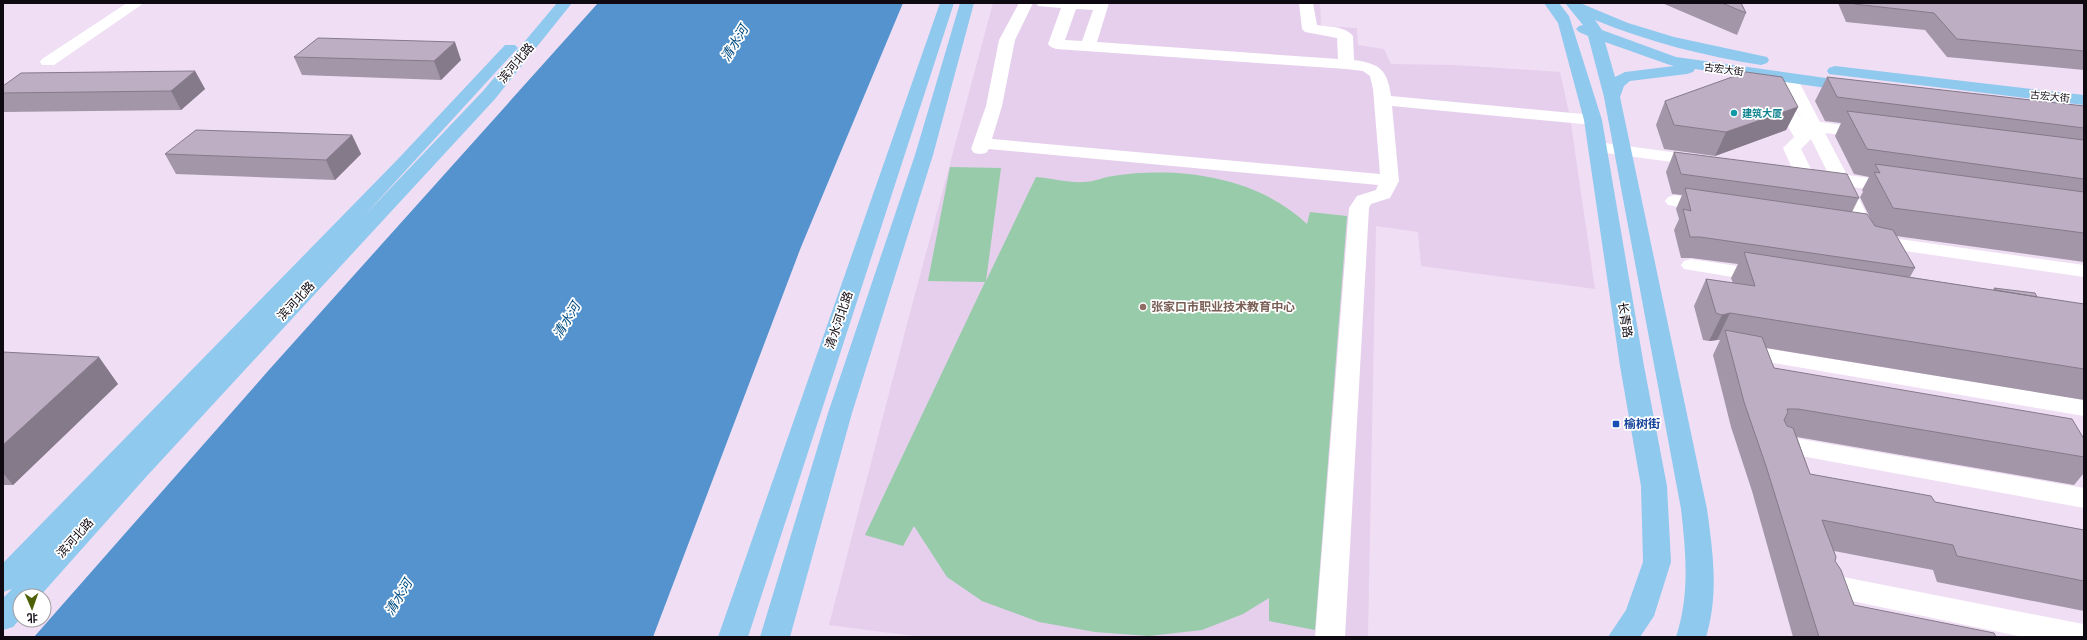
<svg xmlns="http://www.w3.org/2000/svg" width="2087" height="640" font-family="Barlow,'Noto Sans SC',sans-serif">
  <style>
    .built { fill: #e5cfec }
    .green { fill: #97cba9 }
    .water { fill: #5493ce }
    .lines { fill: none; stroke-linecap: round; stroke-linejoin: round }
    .minor { fill: #fff; fill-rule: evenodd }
    .major { fill: #8fc9ee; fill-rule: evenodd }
    .wall { fill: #a396a9 }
    .shaded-wall { fill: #857a89 }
    .building { fill: #beaec4; stroke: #857a89 }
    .culture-dot { fill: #0f9aa8; stroke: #fff; stroke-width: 1.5 }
    .education-dot { fill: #8d6e63; stroke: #fff; stroke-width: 1.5 }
    .transit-dot { fill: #1a4fb4; stroke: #fff; stroke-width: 1.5 }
    .labels { text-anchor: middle; stroke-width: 3.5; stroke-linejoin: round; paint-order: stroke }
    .far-street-label { font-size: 10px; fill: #0f0911; stroke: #fff }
    .far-culture-label { font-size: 10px; font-weight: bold; fill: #0d838f; stroke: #fff; text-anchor: start }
    .street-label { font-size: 12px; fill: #0f0911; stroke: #fff }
    .education-label { font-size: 12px; font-weight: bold; fill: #785e54; stroke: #fff; text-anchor: start }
    .transit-label { font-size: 12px; font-weight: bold; fill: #164399; stroke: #fff; text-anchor: start }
    .water-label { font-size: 13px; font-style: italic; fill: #004c82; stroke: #fff }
  </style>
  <rect width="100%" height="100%" fill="#f0def5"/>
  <path class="built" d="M993 3H1320L1321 26 1357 28 1358 45 1384 49 1391 64 1455 65 1560 72 1570 117 1595 289 1421 266 1418 232 1376 226 1368 637H922L829 625 907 324Z"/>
  <path class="green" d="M950 167 1001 168 986 281 1036 177C1051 178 1068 183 1084 182 1094 182 1104 177 1113 176 1179 166 1258 177 1307 224L1310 212 1347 216 1315 630 1269 621V598L1243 614 1202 630 1149 636 1095 632 1039 622 982 601 947 577 914 526 903 546 865 535 985 282 928 281Z"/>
  <path class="water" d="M598 3H903L801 247 653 637H34L268 371Z"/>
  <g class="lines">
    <path class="minor" d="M127 3H144L54 65H42L40 62 42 59Z
      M1019 3H1033L1015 40 1002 106 992 139 1380 174 1373 89 1370 76 1363 71 1346 69 1056 49 1051 47 1048 44 1061 8 1038 6 1036 3H1109L1097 42 1338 59 1337 38 1305 32 1302 29 1299 3H1313L1317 25C1329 27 1345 26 1353 36L1354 60C1380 64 1387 69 1391 96L1593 115 1599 116 1602 120 1599 124 1593 125 1392 106 1399 181 1390 198 1371 204 1369 208 1345 637H1315L1349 208 1357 196 1376 190 1378 185 989 149 986 153 980 154 974 153 971 149 986 106 999 40ZM1076 9 1093 10 1082 41 1065 40Z
      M1789 73 1795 75 1797 78 1820 122 1868 128 1874 129 1877 133 1874 137 1868 138 1825 133 1847 175 1894 181 1901 183 1903 187 1901 191 1894 193 1853 187 1878 236 2084 265V277L1864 245 1811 139 1801 149 1814 175 1812 179C1800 182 1788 179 1776 176L1774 172 1776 168 1783 166 1792 168 1783 148 1794 137 1770 94 1772 90 1781 89 1787 91 1781 78 1783 75ZM1789 94 1802 121 1788 96Z
      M1597 142 1701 156 1707 157 1710 161 1707 165 1701 166 1591 151 1588 147 1591 143Z
      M1675 195 1715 202 1718 206 1715 210 1708 212 1668 205 1665 201 1668 197Z
      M1691 259 1763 270 1770 272 1773 276 1770 280 1763 282 1684 269 1681 265 1684 261Z
      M1740 344 2084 400V416L1732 356 1729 351 1732 346Z
      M1783 436 2084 488V508L1774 451 1771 445 1774 439Z
      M1833 575 2083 624 2084 637H2023L1833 597 1823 594 1819 586 1823 578Z"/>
    <path class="major" d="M557 3H572L495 99 146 477 40 596H20V619L13 627 3 630V598L12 589 3 592V563L398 159 505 45H515L518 48 515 51 364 216 483 91Z
      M940 3H954L748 637H718Z
      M960 3H974L933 155 852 413 790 637H760L828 413 915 155Z
      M1544 3H1559L1569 16 1602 120 1644 366 1667 486 1671 562 1654 616 1640 637H1608L1626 610 1643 562 1641 486 1620 366 1584 120 1558 23Z
      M1565 3H1580L1628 23 1674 37 1767 57 1769 60 1767 63 1761 65C1704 56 1649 42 1595 20L1602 30 1676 57 1854 82 1860 84 1862 87 1860 90 1854 92 1695 69 1693 72 1687 74 1630 81 1624 86 1620 97 1707 509C1713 553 1719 594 1706 637H1676C1690 594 1686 553 1681 509L1604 97 1588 36 1579 32 1576 29 1579 26 1583 25ZM1605 42 1667 64 1674 66 1625 72 1615 77Z
      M1835 66 2084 95V105L1829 74 1827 71 1829 68Z"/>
  </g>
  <path class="wall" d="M1662 3H1741L1746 13 1737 35Z
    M1838 3H2084V70L1947 57 1925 30 1846 22Z
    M294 57 461 60 441 80 302 75Z
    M195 71 205 89 181 110 4 112 3 111V93Z
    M1827 77 2084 106V262L1896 236 1915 268 1910 277 1993 290 1994 288 2037 297 2084 304V400L1766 348 1774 368 2084 439V473L2074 485 1797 437 1810 474 1935 502 2084 530V611L1937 582 1933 570 1834 551 1835 561 1854 605 1996 637H1793L1752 491 1731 427 1713 355 1720 340H1717L1709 341 1703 340 1694 306 1706 279 1733 283 1731 278 1738 264 1691 258H1681L1674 230 1679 219 1676 209 1682 195 1672 194 1666 172 1674 152 1859 198 1852 212 1872 222 1860 197 1863 192 1862 190 1869 177 1854 174 1835 136 1841 123 1825 121 1815 101Z
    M1665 101 1798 107 1786 130 1715 156 1664 149 1656 125Z
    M352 135 361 154 335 180 176 174 165 154Z
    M3 352 118 384 13 485H3Z"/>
  <path class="shaded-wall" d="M455 42 461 60 441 80 434 61Z
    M195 71 205 89 181 110 171 91Z
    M1798 107 1786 130 1715 156 1726 132Z
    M352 135 361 154 335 180 326 160Z
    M1730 313 1717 340 1709 341 1722 315Z
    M99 357 118 384 13 485 3 473V445Z"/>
  <path class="building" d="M1722 3H1741L1746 13Z
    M1853 3H2084V51L1957 39 1934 13 1854 4Z
    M318 38 455 42 434 61 294 57Z
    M195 71 171 91 3 93V86L21 73Z
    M1746 72 1782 77 1798 107 1726 132 1674 125 1665 101Z
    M1827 77 2084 106V128L1837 97Z
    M1847 111 2084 140V179L1867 149Z
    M196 130 352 135 326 160 165 154Z
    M1674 152 1847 174 1859 198 1681 174Z
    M1875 164 2084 192V233L1893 208 1874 172 1880 173Z
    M1685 188 1867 214 1875 226 1893 230 1915 268 1700 237H1690L1683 209 1691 211Z
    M1744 252 2084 304V369L1730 313 1722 315 1716 313 1706 279 1755 286Z
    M1994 288 2035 293 2037 297 1996 290Z
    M1725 330 1762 337 1774 368 2072 419 2084 439V457L1798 409H1787L1788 412 1784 420 1787 426 1793 428 1810 474 1931 496 1935 502 2084 530V581L1957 556 1953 545 1822 520 1836 557 1835 561 1841 570 1854 605 1994 633 1996 637H1819L1766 466 1744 402Z
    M3 352 99 357 3 445Z"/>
  <circle class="culture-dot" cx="1734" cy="113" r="4"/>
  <circle class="education-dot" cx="1143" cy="307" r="4"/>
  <rect class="transit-dot" x="1612" y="420" width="8" height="8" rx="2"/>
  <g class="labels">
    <g class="far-street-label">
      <text transform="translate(1724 69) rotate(8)" y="4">古宏大街</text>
      <text transform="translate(2050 96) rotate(6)" y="4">古宏大街</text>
    </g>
    <g class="far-culture-label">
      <text x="1742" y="117">建筑大厦</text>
    </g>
    <g class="street-label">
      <text transform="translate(516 63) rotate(-50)" y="4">滨河北路</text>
      <text transform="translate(296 301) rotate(-47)" y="4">滨河北路</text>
      <text transform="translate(839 320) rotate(-71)" y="4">清水河北路</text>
      <text transform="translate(1625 320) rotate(81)" y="4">长青路</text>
      <text transform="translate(75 538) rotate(-48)" y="4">滨河北路</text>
    </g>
    <g class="education-label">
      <text x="1151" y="311">张家口市职业技术教育中心</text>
    </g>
    <g class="transit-label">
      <text x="1624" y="428">榆树街</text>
    </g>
    <g class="water-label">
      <text transform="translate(734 43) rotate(-59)" y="5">清水河</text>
      <text transform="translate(566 320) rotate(-59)" y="5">清水河</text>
      <text transform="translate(398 597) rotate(-59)" y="5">清水河</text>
    </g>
  </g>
  <rect width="2087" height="640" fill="none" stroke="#0f0911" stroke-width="8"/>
  <g transform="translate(32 608) rotate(178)"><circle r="19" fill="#ffffff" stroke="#9f9da0"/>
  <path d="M0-3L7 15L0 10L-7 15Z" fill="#4e6005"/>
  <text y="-6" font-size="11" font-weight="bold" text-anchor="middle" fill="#0f0911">北</text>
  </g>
</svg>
